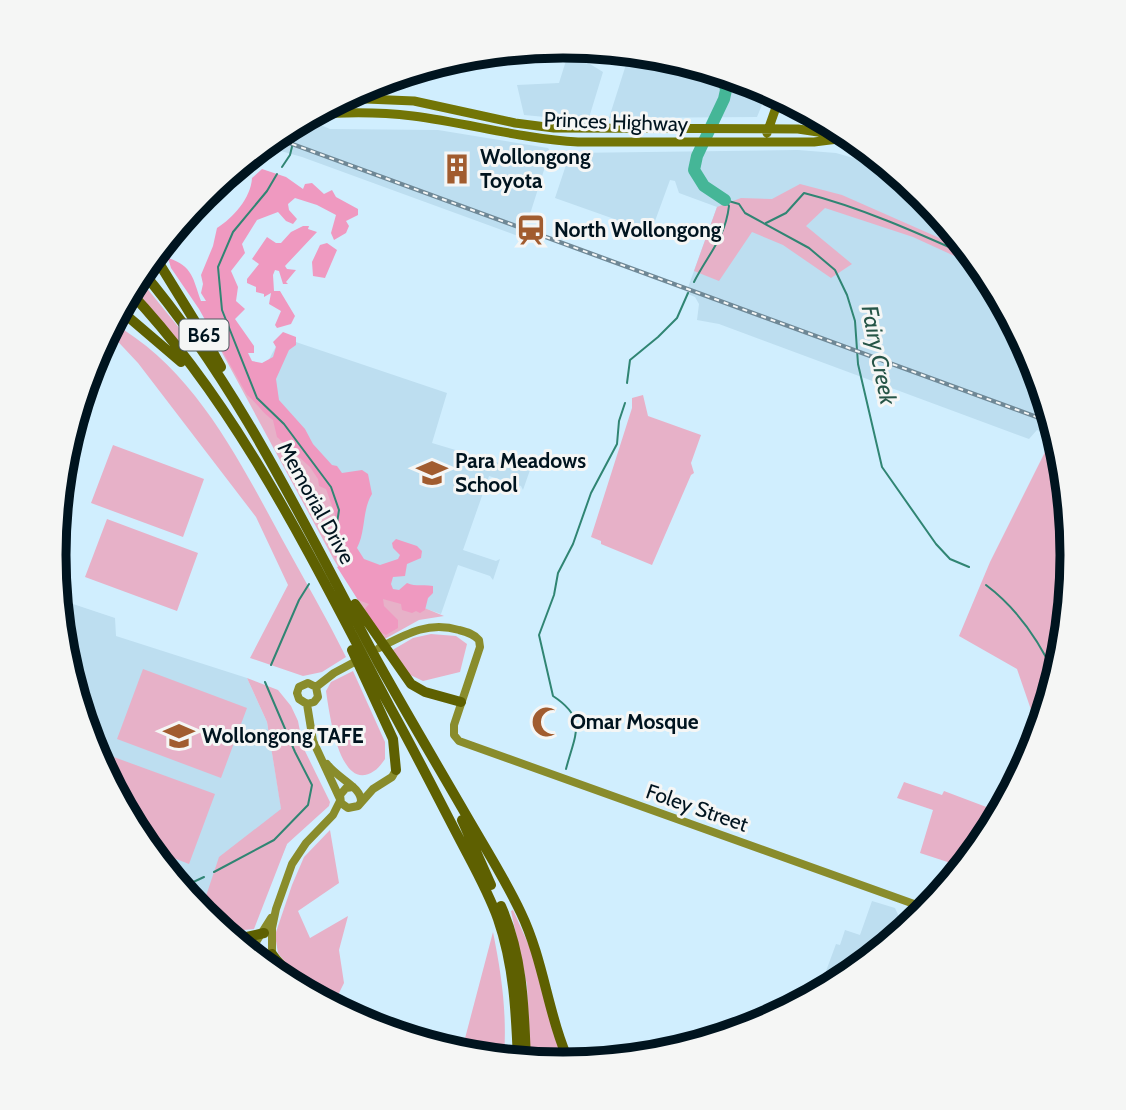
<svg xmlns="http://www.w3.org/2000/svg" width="1126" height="1110" font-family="Cabin,sans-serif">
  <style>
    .built { fill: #bddef0 }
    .green { fill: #e7b1c8 }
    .forest { fill: #ef99c0 }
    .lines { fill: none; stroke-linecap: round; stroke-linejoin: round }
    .stream { stroke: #308573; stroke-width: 2 }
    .river { stroke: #45b697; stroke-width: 12 }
    .secondary { stroke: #898c2c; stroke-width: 8 }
    .primary { stroke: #727506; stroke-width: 9 }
    .highway { stroke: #5e6001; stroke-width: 10 }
    .rail-casing { stroke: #6f8896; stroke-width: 4.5 }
    .rail { stroke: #f5f6f5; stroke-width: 2; stroke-dasharray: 5; stroke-linecap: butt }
    .labels { text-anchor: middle; stroke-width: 6; stroke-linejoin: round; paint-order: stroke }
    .shield { fill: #f5f6f5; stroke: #4a585f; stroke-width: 2 }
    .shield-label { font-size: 19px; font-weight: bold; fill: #00141f }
    .street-label { font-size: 21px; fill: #00141f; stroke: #f5f6f5 }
    .poi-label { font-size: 21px; font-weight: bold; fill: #00141f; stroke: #f5f6f5; text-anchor: start }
    .water-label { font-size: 23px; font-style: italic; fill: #265547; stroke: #f5f6f5 }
    .rim { fill: none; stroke: #00141f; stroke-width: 9 }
  </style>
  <rect width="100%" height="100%" fill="#d0eefe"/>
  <path class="built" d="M569 51 603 72 588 121 524 115 517 85 559 83Z
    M630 52 663 55 758 84 768 90 757 117 609 118Z
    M316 123 330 129 438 130 548 148 550 151 531 211 518 236 302 157 263 146 286 128Z
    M798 150 836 153 892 169 924 195 987 272 1034 360 1061 451 1048 446 1053 436 1037 430 1029 439 719 324 697 320 699 304 695 297 686 293 717 207 679 193 675 181 670 180 651 232 555 198 570 153Z
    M281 337 447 393 432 443 526 471 530 470 523 490 521 486 489 476 463 550 496 561 500 559 493 580 490 576 458 565 441 614 395 598 354 573 257 382Z
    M58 599 115 618 116 636 247 678 267 722 287 844 263 900 185 894 139 838 92 750 63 654Z
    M872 901 895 908 900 919 893 940 846 979 818 993 836 944 840 945 845 930 860 935Z"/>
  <path class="green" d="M800 184 842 195 969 251 985 270 913 237 825 208 806 226 852 264 831 278 783 245 752 232 719 281 694 271 717 207 741 198 772 199Z
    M137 276 193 345 185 351 132 287Z
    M112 323C194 368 239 460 282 539 304 579 326 617 346 657L322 672 303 676 250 658 288 585 256 517 138 363 108 331Z
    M206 323 235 330 264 392 343 491 340 538 376 588 444 616 419 620 383 640 334 560Z
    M643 395 648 416 701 435 691 463 694 473 691 475 652 565 601 544V541L591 537 632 408V398Z
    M113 445 204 479 183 537 91 503Z
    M1048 446 1061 451 1063 456 1072 555 1063 655 1039 733 1017 669 959 636 990 562Z
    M107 519 198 553 177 611 85 577Z
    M431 634 456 636 467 644 460 672 423 681 404 672 389 652 413 638Z
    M143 669 247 708 221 778 117 739Z
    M353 671 385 742V759C382 763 378 769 374 771 339 795 329 710 326 691L331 682Z
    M247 678 278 690 291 706 298 721 303 747 330 802 329 806 287 844 254 929 224 932 202 915 191 901 206 896 219 857 281 809 267 722Z
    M111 756 215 794 189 864 148 848 139 838 105 773Z
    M904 782 942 795 944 791 997 811 1000 806H1004L986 838 963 867 920 853 933 810 897 798Z
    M330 830 339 883 298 911 310 938 348 916 339 950 344 983 337 997 306 978 285 962 278 953 275 935 292 885 304 857Z
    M513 910 531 950 565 1064 530 1061 527 985 511 911Z
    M493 932C502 977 507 1013 504 1059L485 1057 463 1046Z"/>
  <path class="forest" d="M262 169 286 177 303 189 305 184 312 183 324 194 332 190 336 197 358 209V215L346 221 349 226 346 233 334 240 331 233 336 215 317 205 295 198 288 204 289 210 297 219 293 224 286 221 278 212 257 220 242 244 245 253 231 271 238 287 236 301 245 309 235 319 254 346V353H248L252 361 262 363 273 357 276 347 273 342 283 332 296 337V345L289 350 276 379 279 400 305 429 313 444 332 465 337 466 342 473 362 470 368 474 372 494C362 510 366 531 357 548L364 559 380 565 398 559 400 555 393 548 392 543 396 539 417 546 422 551 421 558 407 564 405 576 393 577 391 584 393 589 399 590 407 583C416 587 424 584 433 586V593L428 598 425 610 420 613 416 611 412 613 402 610 401 604 383 599 384 606 398 620V628L386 635 378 631 364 610 369 604 358 600 337 567 342 565 334 556 337 540 333 529 335 514 326 489 319 486 318 479 310 467 277 437 273 420C262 413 257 403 247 395L199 309 171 268 168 258C193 266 193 279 201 301H206L201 293 203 284 201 275 213 246 217 228C233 218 251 198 252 178Z
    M303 226H309L308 229 317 232 285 266 287 269 296 270 286 282 288 284H283L279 271 275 270 273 275 274 291H280L295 316 291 324 277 328 275 325 281 311 269 304 271 293 264 297V294L256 292V287L247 283V279L259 264 252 259 267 237 276 243H281L291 232Z
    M327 243 337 250 325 278 313 276 312 262 320 245Z"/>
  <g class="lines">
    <path class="stream" d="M282 167 290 155 298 122
      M277 174 267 191 233 232 218 267 222 310 257 398 284 424 331 487 339 510 334 543 331 548
      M725 200 739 204 745 213 809 248 835 270 847 295 855 321 858 364 882 467 936 544 950 559 969 567
      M766 223 786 213 804 193C863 208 920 234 976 259
      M694 282C708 254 725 239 729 206L726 201
      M627 383 630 360 658 337 677 318 688 293
      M986 585C1018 609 1039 640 1056 677
      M271 665 299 600 309 584
      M566 769C575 734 588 719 553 696L539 635 554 595 558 573 573 544 591 493 617 444 619 421 625 403
      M214 872 274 840 308 805 312 785 295 752 265 682
      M179 886 189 884 204 877"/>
    <path class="river" d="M722 73 726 90 724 99 697 156 694 170 704 186 725 200"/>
    <path class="secondary" d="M379 648C406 634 428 621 459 630 467 632 474 634 479 640L480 647 454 725V735L459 741 928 909
      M316 687 334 673 362 658
      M307 704 313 741 340 799
      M307 704 299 699 297 693 299 687 308 683 316 687
      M307 704 314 702 318 697 316 687
      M327 764C338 779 362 787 361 802
      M353 787 346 788 340 795 341 803 348 808 358 806 373 789 392 777 396 770
      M907 929 916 905
      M251 955 253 947 271 918
      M262 964 268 962 272 954V928L276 909 292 864 306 843 333 815 340 801"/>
    <path class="primary" d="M342 98 414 101 515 123 554 128 798 129 818 132 865 147
      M311 115C345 112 379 112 413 116 468 123 523 139 578 142H814L838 139
      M767 133 780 96"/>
    <path class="highway" d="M154 255 204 336 221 367
      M141 270C241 388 306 529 379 664 408 716 439 768 469 820 487 851 506 881 521 913 544 961 548 1016 570 1064
      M129 291C241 409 314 564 390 707 414 750 436 794 459 838 473 865 488 891 498 919 514 965 516 1012 518 1060
      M119 309 181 362
      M355 604 411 684 425 692 461 702
      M352 650 393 739 396 770
      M462 820 491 885
      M501 906C523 956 524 1008 526 1061
      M233 940 264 933
      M245 950 253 947
      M272 954C296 990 374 1022 412 1039"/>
    <g class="rail-casing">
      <path id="rail" d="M273 137 1053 423"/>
    </g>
    <use href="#rail" class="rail"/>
  </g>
  <defs>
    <g id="building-bare" transform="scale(2.415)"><path d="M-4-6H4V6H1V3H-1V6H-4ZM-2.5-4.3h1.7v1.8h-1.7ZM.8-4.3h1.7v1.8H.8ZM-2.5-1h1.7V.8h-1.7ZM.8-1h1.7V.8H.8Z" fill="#a15c2f" stroke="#f5f6f5" stroke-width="2.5" paint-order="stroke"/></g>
    <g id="station-bare" transform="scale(2.415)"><path d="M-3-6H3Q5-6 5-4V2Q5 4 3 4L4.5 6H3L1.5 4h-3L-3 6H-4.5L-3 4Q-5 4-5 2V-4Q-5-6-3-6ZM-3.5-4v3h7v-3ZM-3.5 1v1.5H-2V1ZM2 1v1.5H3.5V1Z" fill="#a15c2f" stroke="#f5f6f5" stroke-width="2.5" paint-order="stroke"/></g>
    <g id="school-bare" transform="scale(2.415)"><path d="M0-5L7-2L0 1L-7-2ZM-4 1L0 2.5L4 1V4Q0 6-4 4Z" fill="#a15c2f" stroke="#f5f6f5" stroke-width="2.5" paint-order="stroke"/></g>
    <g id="mosque-bare" transform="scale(2.415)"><path d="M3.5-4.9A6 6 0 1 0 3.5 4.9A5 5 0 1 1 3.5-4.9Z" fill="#a15c2f" stroke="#f5f6f5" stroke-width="2.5" paint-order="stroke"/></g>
    <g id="university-bare" transform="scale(2.415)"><path d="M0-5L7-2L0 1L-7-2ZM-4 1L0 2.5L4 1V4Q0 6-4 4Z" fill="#a15c2f" stroke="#f5f6f5" stroke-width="2.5" paint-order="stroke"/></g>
  </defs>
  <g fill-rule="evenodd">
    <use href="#building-bare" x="457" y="169"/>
    <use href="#station-bare" x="531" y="230"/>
    <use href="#school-bare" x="432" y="473"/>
    <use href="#mosque-bare" x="547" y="722"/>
    <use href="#university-bare" x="179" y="736"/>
  </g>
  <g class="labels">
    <rect class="shield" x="179.5" y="319.5" width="49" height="31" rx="5"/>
    <g class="shield-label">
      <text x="204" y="342">B65</text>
    </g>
    <g class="street-label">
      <text transform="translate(616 122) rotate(2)" y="7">Princes Highway</text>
      <text transform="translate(316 503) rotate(61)" y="7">Memorial Drive</text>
      <text transform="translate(697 808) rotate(19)" y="7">Foley Street</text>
    </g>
    <g class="poi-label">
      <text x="480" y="164">Wollongong<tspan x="480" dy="24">Toyota</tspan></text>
      <text x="554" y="237">North Wollongong</text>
      <text x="455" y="468">Para Meadows<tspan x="455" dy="24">School</tspan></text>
      <text x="570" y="729">Omar Mosque</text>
      <text x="202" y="743">Wollongong TAFE</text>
    </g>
    <g class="water-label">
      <text transform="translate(879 355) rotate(79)" y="8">Fairy Creek</text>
    </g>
  </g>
  <path d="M0 0H1126V1110H0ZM66 555a497 497 0 1 1 994 0a497 497 0 1 1-994 0Z" fill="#f5f6f5" fill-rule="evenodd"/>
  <path class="rim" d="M66 555a497 497 0 1 1 994 0a497 497 0 1 1-994 0Z"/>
</svg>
